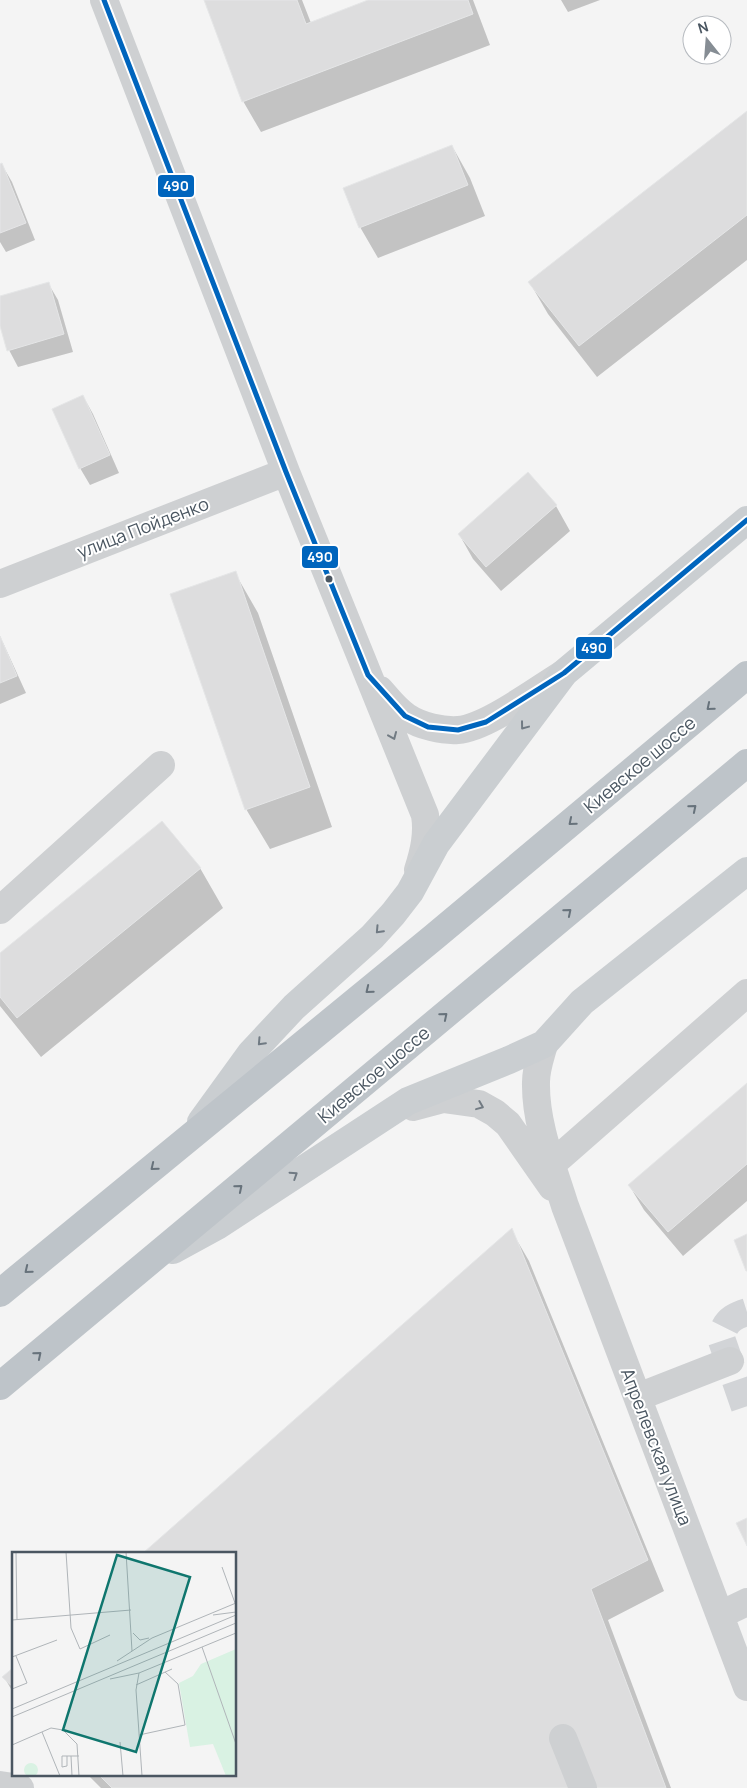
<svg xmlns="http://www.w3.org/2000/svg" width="747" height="1788" font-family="Manrope,sans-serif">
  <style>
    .shadow { fill: #0003 }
    .building { fill: #ddddde; stroke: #e5e6e7 }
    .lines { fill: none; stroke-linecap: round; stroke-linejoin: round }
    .minor-tunnel { stroke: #d2d4d7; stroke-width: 28; stroke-dasharray: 28 14; stroke-linecap: butt }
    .minor { stroke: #ced0d2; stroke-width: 28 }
    .major { stroke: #caced1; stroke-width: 28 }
    .highway { stroke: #bec4c9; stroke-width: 28 }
    .bus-1-casing { stroke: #fff; stroke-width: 9 }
    .bus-1 { stroke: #0065bd; stroke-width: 5 }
    .oneway { stroke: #67727b }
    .oneway2 { stroke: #707a83 }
    .oneway3 { stroke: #727b83 }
    .bus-dot { fill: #4a5661; stroke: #fff; stroke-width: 2 }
    .labels { text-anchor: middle; stroke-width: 4; stroke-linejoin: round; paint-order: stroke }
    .street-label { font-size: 18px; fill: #4a5661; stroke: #fff }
    .inset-road { fill: none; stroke: #b0b5b9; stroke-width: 1 }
    .view { fill: #0f766e; fill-opacity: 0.15; stroke: #0f766e; stroke-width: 2.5 }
    .inset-edge { fill: none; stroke: #4a5661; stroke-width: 2.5 }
    .line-badge { stroke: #fff; stroke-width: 2 }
    .badge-label { font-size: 14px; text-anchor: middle; font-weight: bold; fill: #fff }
  </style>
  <rect width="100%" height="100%" fill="#f4f4f4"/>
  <path class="shadow" d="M205 0H302L311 23 372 0H473L490 45 261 132 243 101Z
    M561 0H600L568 12Z
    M747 113V260L597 377 548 314 530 283Z
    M452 146 470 178 485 216 378 258 360 227Z
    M2 165 12 182 35 240 6 252 0 242V166Z
    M48 283 58 300 73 352 18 367 9 350 0 321V297Z
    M83 396 93 414 119 473 90 485 80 468 54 410Z
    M556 506 570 531 501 591 473 559 459 534Z
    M235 573 258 613 332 827 270 849 246 809Z
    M0 636 26 693 0 704Z
    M200 868 223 908 41 1057 0 1006V955Z
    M747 1084V1201L683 1256 644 1210 629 1185Z
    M511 1230 529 1261 664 1591 608 1620 671 1788H101L87 1774H235V1553H145Z
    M14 1668V1694L4 1677Z"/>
  <path class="building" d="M204 0H297L306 24 368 0H468L473 14 242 102Z
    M747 111V215L579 346 528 282Z
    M452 145 468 185 359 228 343 188Z
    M2 163 26 223 0 233V164Z
    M49 282 64 334 7 351 0 326V296Z
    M83 395 110 455 79 469 52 409Z
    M528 472 557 505 486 567 458 534Z
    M236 571 310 787 245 810 170 594Z
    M0 636 17 676 0 683Z
    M162 821 201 868 17 1018 0 997V953Z
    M747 1083V1164L668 1232 628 1185Z
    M512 1228 648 1560 591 1589 666 1788H112L98 1774H235V1553H143Z
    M747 1234V1271H746L734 1240Z
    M747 1518V1546L736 1523Z
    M14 1667V1688L2 1677Z"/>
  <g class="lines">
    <path class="minor-tunnel" d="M747 1312C731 1317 725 1322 721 1338L747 1413"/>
    <path class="minor" d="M104 0 286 472 425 815C428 834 424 851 418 870
      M0 584 286 472
      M380 690C388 699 396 710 407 717 420 726 443 731 458 730 486 728 538 689 563 674
      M0 910 161 765
      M544 1044C541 1056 536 1068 536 1082 535 1124 553 1167 565 1206L747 1687
      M413 1107 443 1099 479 1104 495 1113 508 1124 552 1187
      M552 1164 747 993
      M638 1397 730 1361
      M720 1615 747 1602
      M563 1738 583 1788
      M0 1785 20 1788"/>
    <path class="major" d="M201 1122 251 1053 294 1007 372 937 393 914 410 892 436 844 564 673 747 520
      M173 1250 217 1226 408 1101 509 1060 544 1044 582 1002 747 871"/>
    <path class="highway" d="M0 1293 434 937 747 675
      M0 1386 747 763"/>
    <g class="bus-1-casing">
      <path id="bus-1" d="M104 0 286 472 368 675 405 716 428 727 458 730 486 722 564 673 747 520"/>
    </g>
    <use href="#bus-1" class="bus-1"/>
  </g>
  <defs><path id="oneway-chevron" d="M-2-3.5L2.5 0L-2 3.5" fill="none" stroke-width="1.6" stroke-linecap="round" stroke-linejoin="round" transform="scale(1.25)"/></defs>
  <g class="oneway">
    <use href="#oneway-chevron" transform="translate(710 707) rotate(140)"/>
    <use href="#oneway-chevron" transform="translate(693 808) rotate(-40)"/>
    <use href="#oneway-chevron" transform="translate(572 822) rotate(140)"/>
    <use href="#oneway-chevron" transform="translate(568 912) rotate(-40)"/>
    <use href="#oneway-chevron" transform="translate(369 990) rotate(141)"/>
    <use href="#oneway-chevron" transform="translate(444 1016) rotate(-40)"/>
    <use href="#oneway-chevron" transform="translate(154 1167) rotate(141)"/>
    <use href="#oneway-chevron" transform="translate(239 1188) rotate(-40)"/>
    <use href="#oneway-chevron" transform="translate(28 1270) rotate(141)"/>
    <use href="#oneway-chevron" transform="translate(38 1355) rotate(-40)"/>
  </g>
  <g class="oneway2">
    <use href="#oneway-chevron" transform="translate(524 726) rotate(127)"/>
    <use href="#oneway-chevron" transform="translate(379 930) rotate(133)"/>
    <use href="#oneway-chevron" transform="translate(261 1042) rotate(133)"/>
    <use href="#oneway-chevron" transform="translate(294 1175) rotate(-33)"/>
  </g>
  <g class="oneway3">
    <use href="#oneway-chevron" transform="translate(393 736) rotate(67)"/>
    <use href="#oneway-chevron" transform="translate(480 1106) rotate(22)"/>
  </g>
  <circle class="bus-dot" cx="329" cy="579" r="4.5"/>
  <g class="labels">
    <g class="street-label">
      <text transform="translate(143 528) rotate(-21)" y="6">улица Пойденко</text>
      <text transform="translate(640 765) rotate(-40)" y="6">Киевское шоссе</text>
      <text transform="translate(374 1075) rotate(-40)" y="6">Киевское шоссе</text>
      <text transform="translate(656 1447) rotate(69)" y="6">Апрелевская улица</text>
    </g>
  </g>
  <g transform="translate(12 1552)">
    <rect width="224" height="224" fill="#f4f4f4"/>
    <path d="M224 97V224H214L201 192 178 195 167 131 181 124 189 112ZM12 218a7 7 0 1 1 14 0a7 7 0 1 1-14 0Z" fill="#d9f2e3"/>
    <path class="inset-road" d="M4 0 5 68M54 0 59 76 68 97 98 83M114 0 120 99M210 15 223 51M201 63 224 60M0 68 119 58M121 81 128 88 137 86M190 95 224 192M0 105 45 88M105 109 140 86 224 51M127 121 124 138 130 224M98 127 127 121 224 81M124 133 160 117M0 137 15 131 4 104M0 157 224 63M0 165 224 71M30 180 48 224M127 183 173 173 166 132 153 120M108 190 111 224M0 193 39 176 51 178 65 192 67 224M55 204V214L50 215V204H67M59 204 60 224"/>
    <path class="view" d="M105 3 178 25 124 200 51 178Z"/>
    <rect width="224" height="224" class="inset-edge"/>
  </g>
  <g class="line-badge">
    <rect x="157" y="174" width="38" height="24" rx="5" fill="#0065bd"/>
    <rect x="301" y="545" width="38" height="24" rx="5" fill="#0065bd"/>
    <rect x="575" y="636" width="38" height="24" rx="5" fill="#0065bd"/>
  </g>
  <g class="badge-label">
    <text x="176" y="191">490</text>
    <text x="320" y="562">490</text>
    <text x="594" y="653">490</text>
  </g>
  <g transform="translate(707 40) rotate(343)"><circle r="24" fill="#ffffff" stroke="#b7bbc0"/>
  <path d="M0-4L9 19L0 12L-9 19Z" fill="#868d94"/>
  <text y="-8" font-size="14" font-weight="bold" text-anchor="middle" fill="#4a5661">N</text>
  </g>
</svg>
